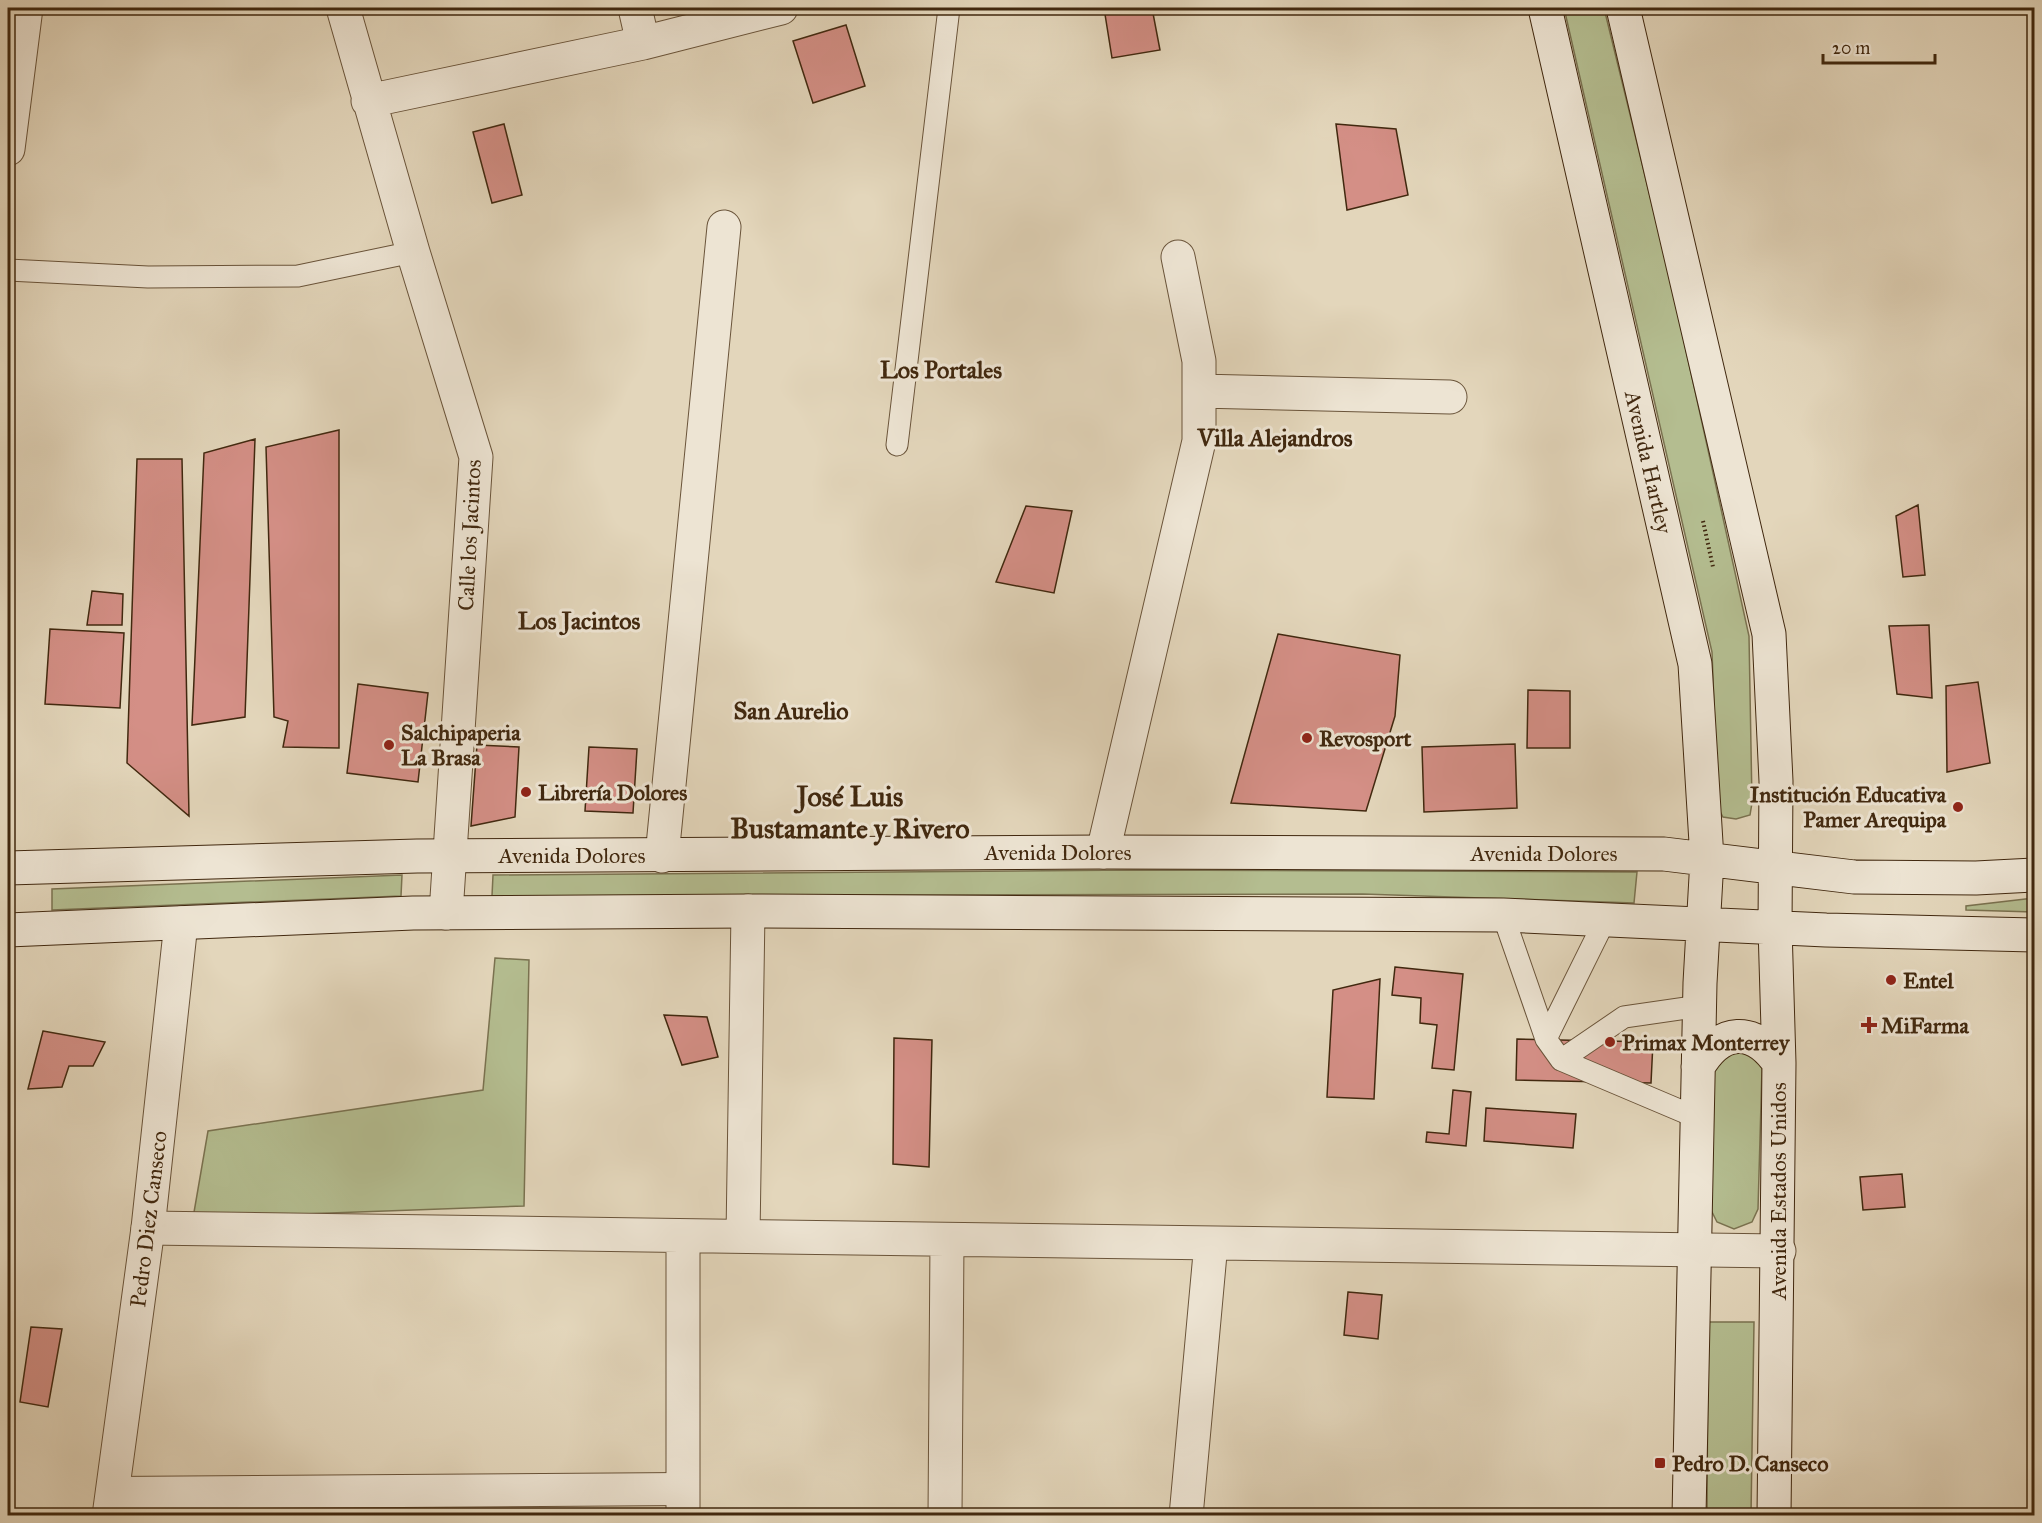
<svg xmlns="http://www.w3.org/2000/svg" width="2042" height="1523" font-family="'IM FELL Great Primer',serif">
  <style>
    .green { fill: #b4bd90; stroke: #7a7250; stroke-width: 1.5 }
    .building { fill: #d48f86; stroke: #41280f; stroke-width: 1.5 }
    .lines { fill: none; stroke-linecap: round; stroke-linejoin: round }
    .service-casing { stroke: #6a543a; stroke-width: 23 }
    .pedestrian-casing { stroke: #6a543a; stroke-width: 34 }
    .minor-casing { stroke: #6a543a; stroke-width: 35 }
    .tertiary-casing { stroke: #6a543a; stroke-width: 35 }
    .secondary-casing { stroke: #41280f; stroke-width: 35 }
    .path { stroke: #41280f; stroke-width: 4; stroke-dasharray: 1.5 3; stroke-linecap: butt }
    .service { stroke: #ede4d3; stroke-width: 21 }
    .pedestrian { stroke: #ede4d3; stroke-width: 32 }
    .minor { stroke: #ede4d3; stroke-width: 33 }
    .tertiary { stroke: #ede4d3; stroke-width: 33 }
    .secondary { stroke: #ede4d3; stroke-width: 33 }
    .poi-dot { fill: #8f2418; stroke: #ede4d3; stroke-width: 2 }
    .labels { text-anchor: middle; stroke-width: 6; stroke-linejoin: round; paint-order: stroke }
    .street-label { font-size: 22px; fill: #41280f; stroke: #ede4d3 }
    .poi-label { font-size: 22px; font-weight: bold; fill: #41280f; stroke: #ede4d3; text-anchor: start }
    .neighbourhood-label { font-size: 24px; font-weight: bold; fill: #41280f; stroke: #ede4d3 }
    .district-label { font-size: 28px; font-weight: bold; fill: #41280f; stroke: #ede4d3 }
  </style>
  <rect width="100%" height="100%" fill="#e3d6bb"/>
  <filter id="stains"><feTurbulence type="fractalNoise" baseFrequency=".00333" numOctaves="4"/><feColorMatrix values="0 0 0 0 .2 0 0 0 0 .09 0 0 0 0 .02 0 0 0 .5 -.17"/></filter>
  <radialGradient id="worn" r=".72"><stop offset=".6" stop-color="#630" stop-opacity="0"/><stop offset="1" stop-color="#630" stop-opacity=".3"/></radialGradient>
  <path class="green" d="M1564 8H1604L1671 282 1749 636 1752 803 1750 815 1736 819 1723 817 1718 808 1712 652Z
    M1134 870 1637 872 1634 903 1363 894 492 896 493 875Z
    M402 875 401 896 52 910V889Z
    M2034 898V912L1966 910V906Z
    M495 958 529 960 524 1206 193 1218 208 1131 483 1090Z
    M1747 1048 1762 1068 1758 1209 1752 1222 1734 1229 1717 1222 1710 1208 1712 1070 1717 1054Z
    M1708 1322H1754L1751 1515 1707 1516Z"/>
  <path class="building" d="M1104 8H1152L1160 50 1112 58Z
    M846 25 865 86 813 103 793 41Z
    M504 124 522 195 492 203 473 132Z
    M1336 124 1396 129 1408 195 1347 210Z
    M339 430V748L283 747 288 721 274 717 266 447Z
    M255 439 245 717 192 725 204 453Z
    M137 459H182L189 816 127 763Z
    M1918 505 1925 575 1903 577 1896 516Z
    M1026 506 1072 511 1054 593 996 582Z
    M92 591 123 594 122 625H87Z
    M1929 625 1932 698 1897 694 1889 626Z
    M50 629 124 633 120 708 45 704Z
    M1278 634 1400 655 1395 716 1366 811 1231 803Z
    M1978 682 1990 763 1947 772 1946 686Z
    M358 684 428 693 418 782 347 773Z
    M1528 690 1570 691V748H1527Z
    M1515 744 1517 808 1424 812 1422 747Z
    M477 745 519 747 515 817 471 826Z
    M589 747 637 749 633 813 585 811Z
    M1395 967 1463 974 1454 1070 1432 1068 1437 1025 1420 1023 1421 998 1392 995Z
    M1380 979 1374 1099 1327 1097 1333 990Z
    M664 1015 707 1017 718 1057 682 1065Z
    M43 1031 105 1042 93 1066H69L62 1087 28 1089Z
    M894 1038 932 1040 929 1167 893 1164Z
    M1517 1039 1653 1042 1651 1083 1516 1080Z
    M1453 1090 1471 1092 1466 1146 1426 1142 1427 1132 1449 1134Z
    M1486 1108 1576 1114 1573 1148 1484 1141Z
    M1902 1174 1905 1207 1863 1210 1860 1177Z
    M1348 1292 1382 1295 1378 1339 1344 1335Z
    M31 1327 62 1329 48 1407 20 1402Z"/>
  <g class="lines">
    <g class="service-casing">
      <path id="service" d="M8 270 148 277 298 276 413 252
        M897 445 949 8
        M1503 915 1546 1039 1561 1060 1698 1118
        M1546 1039 1605 920
        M1561 1060 1624 1017 1700 1006"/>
    </g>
    <g class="pedestrian-casing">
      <path id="pedestrian" d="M112 1493 682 1489"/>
    </g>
    <g class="minor-casing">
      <path id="minor" d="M343 8 413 252 476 457 446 913
        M635 8 643 43
        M368 101 643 43 781 8
        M8 149 26 8
        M1199 391 1450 397
        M1103 852 1199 441V361L1178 257
        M662 856 724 227
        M148 1228 1779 1251
        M743 1236 748 911
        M683 1516V1236
        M945 1516 947 1240
        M1186 1516 1211 1243"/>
    </g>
    <g class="tertiary-casing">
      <path id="tertiary" d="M109 1516 148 1228 181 923"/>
    </g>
    <g class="secondary-casing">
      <path id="secondary" d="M1545 8 1695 664 1707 859 1700 983 1689 1516
        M1623 8 1769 634 1776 781 1775 927 1779 1063 1774 1516
        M8 868 417 856 1103 852 1664 854 1854 877 1976 878 2034 875
        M8 930 413 913 748 911 1503 915 1826 930 2034 935
        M1698 1067C1721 1028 1753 1026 1779 1063"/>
    </g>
    <path class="path" d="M1703 521 1713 567"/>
    <use href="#service" class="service"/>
    <use href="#pedestrian" class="pedestrian"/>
    <use href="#minor" class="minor"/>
    <use href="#tertiary" class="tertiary"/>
    <use href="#secondary" class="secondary"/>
  </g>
  <g class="poi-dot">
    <circle cx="1307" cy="738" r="6"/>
    <circle cx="389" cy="745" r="6"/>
    <circle cx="526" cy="792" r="6"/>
    <circle cx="1958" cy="807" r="6"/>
    <circle cx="1891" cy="980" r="6"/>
    <path d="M1866 1016h6v6h6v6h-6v6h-6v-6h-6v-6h6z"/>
    <circle cx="1610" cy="1042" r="6"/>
    <rect x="1654" y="1457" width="12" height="12" rx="3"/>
  </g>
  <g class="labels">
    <g class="street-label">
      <text transform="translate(1649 462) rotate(77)" y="8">Avenida Hartley</text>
      <text transform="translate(469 535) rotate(-87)" y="8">Calle los Jacintos</text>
      <text x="1058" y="860">Avenida Dolores</text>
      <text x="1544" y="861">Avenida Dolores</text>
      <text x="572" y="863">Avenida Dolores</text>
      <text transform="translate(1778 1191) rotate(-90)" y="8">Avenida Estados Unidos</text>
      <text transform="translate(148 1219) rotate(-83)" y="8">Pedro Diez Canseco</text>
    </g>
    <g class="poi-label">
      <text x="401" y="740">Salchipaperia<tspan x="401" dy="25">La Brasa</tspan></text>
      <text x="1319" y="746">Revosport</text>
      <text x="538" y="800">Librería Dolores</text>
      <text x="1946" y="802" text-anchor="end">Institución Educativa<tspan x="1946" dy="25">Pamer Arequipa</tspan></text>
      <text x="1903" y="988">Entel</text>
      <text x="1881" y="1033">MiFarma</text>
      <text x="1622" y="1050">Primax Monterrey</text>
      <text x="1672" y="1471">Pedro D. Canseco</text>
    </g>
    <g class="neighbourhood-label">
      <text x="941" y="378">Los Portales</text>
      <text x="1275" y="446">Villa Alejandros</text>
      <text x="579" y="629">Los Jacintos</text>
      <text x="791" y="719">San Aurelio</text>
    </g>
    <g class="district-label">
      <text x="850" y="806">José Luis<tspan x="850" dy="32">Bustamante y Rivero</tspan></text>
    </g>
  </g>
  <rect width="2042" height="1523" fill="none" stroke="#e3d6bb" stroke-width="30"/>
  <rect x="9" y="9" width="2024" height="1505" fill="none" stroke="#41280f" stroke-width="3"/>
  <rect x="15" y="15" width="2012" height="1493" fill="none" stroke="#41280f" stroke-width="1.5"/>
  <path d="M1823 54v9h112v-9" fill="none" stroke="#41280f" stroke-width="3"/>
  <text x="1832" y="54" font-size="18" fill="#41280f" stroke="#ede4d3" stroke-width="4.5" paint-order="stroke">20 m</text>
  <rect width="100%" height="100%" filter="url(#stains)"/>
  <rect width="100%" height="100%" fill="url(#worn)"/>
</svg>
